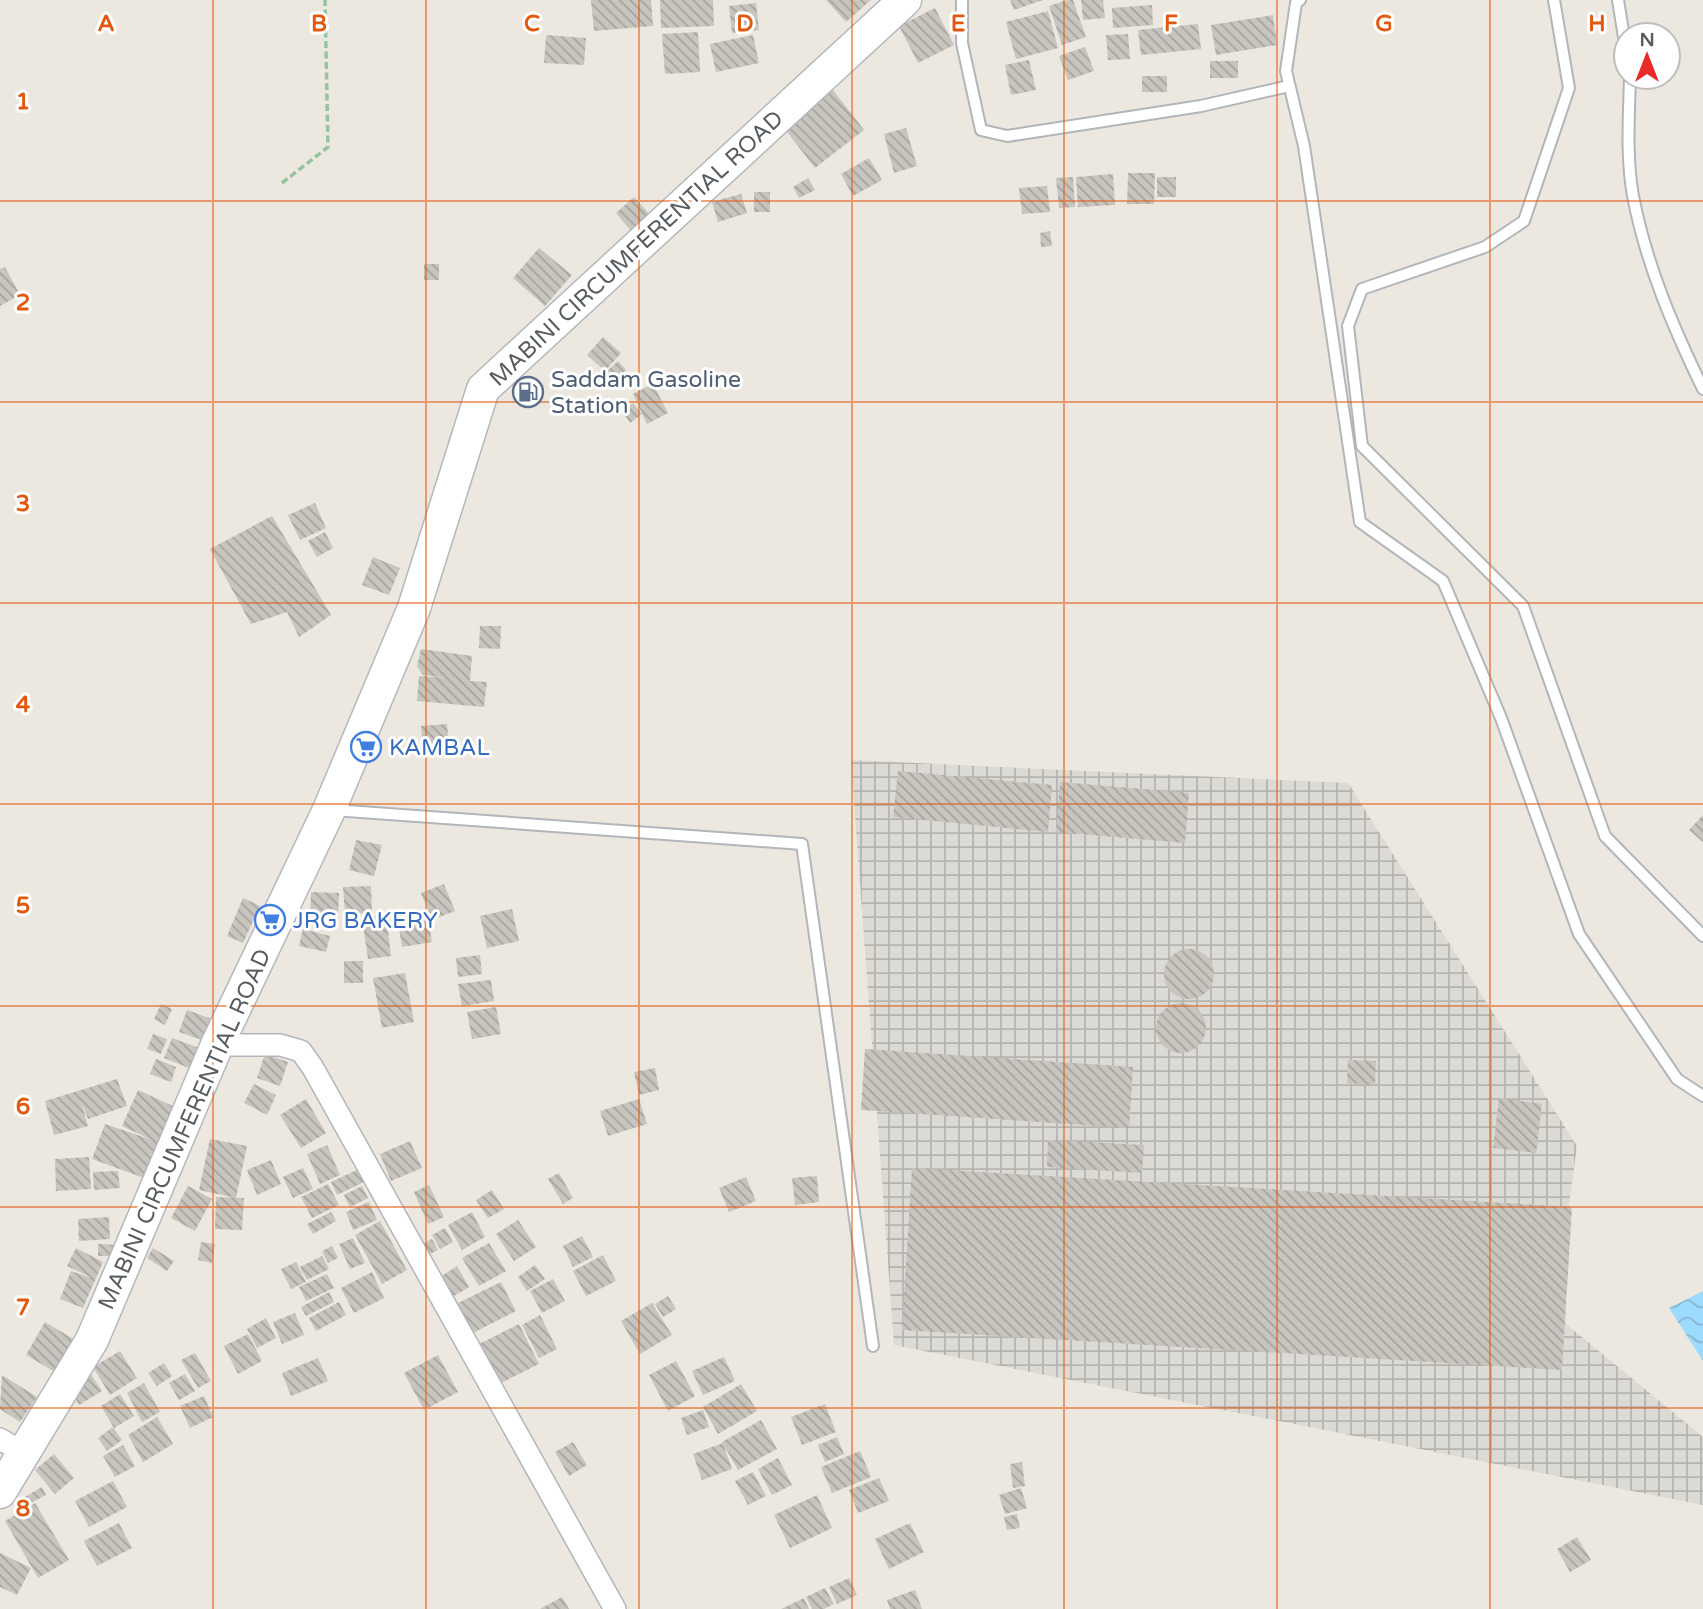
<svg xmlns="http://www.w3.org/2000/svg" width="1703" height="1609" font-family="'Varela Round',sans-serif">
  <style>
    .industrial { fill: url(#industrial-grid) }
    .water { fill: url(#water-waves) }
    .building { fill: url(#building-back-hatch) }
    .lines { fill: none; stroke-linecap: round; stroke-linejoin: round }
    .service-casing { stroke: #b2b6bb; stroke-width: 14 }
    .minor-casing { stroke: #b2b6bb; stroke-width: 24 }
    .secondary-casing { stroke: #b3b8bd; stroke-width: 35 }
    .path { stroke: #94c59f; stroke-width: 3.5; stroke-dasharray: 7 3.5; stroke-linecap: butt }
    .service { stroke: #fff; stroke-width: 10 }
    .minor { stroke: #fff; stroke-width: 21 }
    .secondary { stroke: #fff; stroke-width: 32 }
    .grid { fill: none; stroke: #e15910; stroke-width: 2; stroke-opacity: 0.55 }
    .labels { text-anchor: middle; stroke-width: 6; stroke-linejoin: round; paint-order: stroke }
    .street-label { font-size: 23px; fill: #585d61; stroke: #fff }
    .service-label { font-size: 23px; fill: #4e5e75; stroke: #fff; text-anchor: start }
    .shop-label { font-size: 23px; fill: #366cbe; stroke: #fff; text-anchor: start }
    .grid-label { font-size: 23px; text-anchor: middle; font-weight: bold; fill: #e15910; stroke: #fff; stroke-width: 6; stroke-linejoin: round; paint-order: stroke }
  </style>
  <defs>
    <pattern id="industrial-grid" width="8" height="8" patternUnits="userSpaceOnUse" patternTransform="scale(1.75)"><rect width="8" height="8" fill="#dcdad4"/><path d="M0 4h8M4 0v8" fill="none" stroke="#b5b4af"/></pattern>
    <pattern id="water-waves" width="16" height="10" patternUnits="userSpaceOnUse" patternTransform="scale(1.75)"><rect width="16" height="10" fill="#9ddbfe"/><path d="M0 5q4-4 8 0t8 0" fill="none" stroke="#83b5d1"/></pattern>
    <pattern id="building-back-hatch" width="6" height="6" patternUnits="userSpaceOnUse" patternTransform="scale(1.75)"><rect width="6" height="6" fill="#c8c5bf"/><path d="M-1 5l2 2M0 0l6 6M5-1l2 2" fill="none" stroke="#a5a39f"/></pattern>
  </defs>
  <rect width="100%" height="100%" fill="#ece8df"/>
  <path class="industrial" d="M851 760 1348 783 1577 1146 1554 1314 1703 1437V1505L894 1345Z"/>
  <path class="water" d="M1703 1291V1361L1669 1308Z"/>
  <path class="building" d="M591 0H651L653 26 594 31Z
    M660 0H713L714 26 661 28Z
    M826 0H871L846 22Z
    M1010 0H1043L1014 10Z
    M1068 0H1073L1086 37 1062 45 1049 6Z
    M1081 0H1103L1105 18 1083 20Z
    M756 3 759 30 732 33 729 6Z
    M1152 5 1153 25 1113 28 1112 8Z
    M935 8 954 45 918 63 899 26Z
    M1048 11 1058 48 1016 59 1006 22Z
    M1273 15 1277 45 1216 55 1211 25Z
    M1198 24 1201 49 1141 55 1138 30Z
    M698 32 700 72 665 74 662 34Z
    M1128 34 1130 59 1108 60 1106 35Z
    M546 35 586 38 584 65 544 63Z
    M753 35 759 63 716 72 710 44Z
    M1085 47 1094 71 1068 80 1059 56Z
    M1029 60 1036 90 1011 95 1005 65Z
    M1210 61H1238V78H1210Z
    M1142 76H1167V92H1142Z
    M833 90 864 130 815 168 784 128Z
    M906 128 917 166 894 173 884 134Z
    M869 158 882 180 853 196 841 174Z
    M1128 173H1155L1154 204H1127Z
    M1113 174 1115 205 1078 207 1076 177Z
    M1073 177 1075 207 1059 208 1056 178Z
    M1157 177H1176V197H1157Z
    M808 178 815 190 799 198 793 187Z
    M1047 186 1050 212 1022 214 1019 188Z
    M754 192H770V212H754Z
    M741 194 747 213 718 222 712 202Z
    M634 197 651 216 632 232 616 213Z
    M1050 231 1052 246 1041 247 1040 233Z
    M539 248 572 275 545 306 513 278Z
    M424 264H439V280H424Z
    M5 267 20 295 0 306V269Z
    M603 337 621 353 605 371 587 355Z
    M618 361 626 370 611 384 603 375Z
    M653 384 668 413 647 424 633 394Z
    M633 403 642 414 630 423 622 411Z
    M315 503 326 528 300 540 288 515Z
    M272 516 331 615 299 637 287 612 251 624 210 549Z
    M325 532 333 548 317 557 308 541Z
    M373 557 400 568 389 595 362 585Z
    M480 626H501L500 649 479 648Z
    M421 649 472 656 470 681 487 682 484 707 417 701 419 676 447 678 423 675 417 666Z
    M447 724 449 748 423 750 421 726Z
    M898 771 1052 785 1048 832 893 817Z
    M1060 782 1189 793 1185 843 1056 832Z
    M1703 815V842L1689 830Z
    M356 840 382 845 374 876 349 870Z
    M444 884 455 911 432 920 421 893Z
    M371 886 372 913 345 914 343 887Z
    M311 892 339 893 338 922 310 921Z
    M243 898 260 906 243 943 227 936Z
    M512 909 519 941 487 948 480 916Z
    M427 911 432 942 402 947 397 916Z
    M386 915 391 956 368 959 362 918Z
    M303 929 330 936 326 952 299 946Z
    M1164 974a25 25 0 1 1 50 0a25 25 0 1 1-50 0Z
    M480 955 482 974 458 977 456 958Z
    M344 961H363V983H344Z
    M405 973 414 1022 382 1028 373 978Z
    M491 980 494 1001 462 1006 458 984Z
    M1156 1028a25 25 0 1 1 50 0a25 25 0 1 1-50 0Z
    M161 1004 172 1009 165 1025 154 1019Z
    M496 1007 501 1034 472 1039 467 1012Z
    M187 1010 215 1020 208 1042 179 1032Z
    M153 1034 167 1039 161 1054 147 1049Z
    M172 1038 202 1049 194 1070 164 1058Z
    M865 1049 1133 1067 1129 1128 861 1110Z
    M265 1054 288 1062 280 1086 257 1078Z
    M156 1059 176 1067 171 1082 150 1074Z
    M1348 1060 1376 1061 1375 1085 1347 1083Z
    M655 1068 659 1090 639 1095 634 1072Z
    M117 1079 127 1106 88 1119 81 1101 88 1126 54 1135 45 1101Z
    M254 1084 276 1095 267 1115 244 1103Z
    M138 1090 173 1106 144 1178 92 1159 105 1124 152 1140 122 1126Z
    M1499 1098 1542 1104 1536 1153 1493 1148Z
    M306 1099 326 1133 301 1148 280 1115Z
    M639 1099 647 1124 608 1136 600 1111Z
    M210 1139 247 1146 236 1198 199 1190Z
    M1048 1140 1144 1145 1142 1173 1047 1167Z
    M410 1141 422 1168 391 1181 380 1154Z
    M327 1145 340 1175 320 1184 307 1154Z
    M89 1157 91 1189 56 1191 55 1159Z
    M271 1160 281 1184 257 1195 247 1170Z
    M303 1168 313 1189 293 1198 283 1177Z
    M361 1168 366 1181 337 1195 331 1182Z
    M912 1168 1572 1207 1562 1370 902 1330Z
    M118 1171 120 1188 94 1190 93 1172Z
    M559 1173 573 1198 563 1204 548 1179Z
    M817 1176 819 1202 795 1205 792 1178Z
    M746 1177 756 1201 729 1212 719 1188Z
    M328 1184 339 1205 312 1218 301 1197Z
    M429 1185 444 1217 428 1224 414 1192Z
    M188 1186 212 1199 195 1231 171 1218Z
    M362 1186 368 1198 350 1207 344 1195Z
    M492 1190 504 1209 488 1218 476 1200Z
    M216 1197 244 1198 242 1230 215 1229Z
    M369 1202 377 1220 353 1230 346 1212Z
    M331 1212 336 1221 313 1234 307 1224Z
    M472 1212 485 1237 462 1250 448 1225Z
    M109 1217 110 1239 79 1241 78 1219Z
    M518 1220 536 1247 514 1261 496 1234Z
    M380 1221 407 1270 382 1284 355 1235Z
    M445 1228 453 1242 440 1249 432 1235Z
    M582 1236 593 1257 573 1267 563 1246Z
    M353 1238 365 1263 350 1269 339 1244Z
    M432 1239 438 1250 428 1255 422 1244Z
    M201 1242 215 1244 212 1263 198 1260Z
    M489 1243 506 1271 479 1286 462 1258Z
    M98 1244 118 1245V1256H98Z
    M332 1246 338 1258 328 1263 322 1251Z
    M76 1248 103 1262 83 1308 60 1299 71 1271 92 1278 67 1266Z
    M153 1248 174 1261 167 1271 147 1258Z
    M603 1255 616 1281 586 1296 573 1271Z
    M322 1256 329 1269 307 1280 300 1267Z
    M296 1262 306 1282 291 1289 281 1269Z
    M535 1265 545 1279 527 1291 518 1277Z
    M457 1266 469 1287 449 1299 437 1279Z
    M372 1272 384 1298 354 1313 341 1288Z
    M327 1274 334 1288 306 1301 299 1287Z
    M553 1279 565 1301 542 1313 530 1291Z
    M501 1282 516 1311 471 1334 456 1304Z
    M329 1292 334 1302 306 1316 301 1307Z
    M668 1296 676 1309 663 1317 655 1304Z
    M339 1302 346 1315 316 1331 309 1318Z
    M652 1303 672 1335 640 1354 621 1321Z
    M295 1313 304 1335 282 1344 273 1322Z
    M540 1315 557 1349 539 1358 522 1325Z
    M266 1318 276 1338 257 1348 247 1329Z
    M45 1322 75 1340 55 1372 26 1355Z
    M519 1324 539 1364 499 1384 479 1344Z
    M248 1334 262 1361 238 1374 224 1346Z
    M120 1351 137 1378 110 1395 93 1367Z
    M195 1353 211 1381 198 1388 181 1360Z
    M438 1355 458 1392 424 1410 404 1373Z
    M724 1357 735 1381 703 1395 692 1371Z
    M318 1358 328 1381 291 1396 282 1373Z
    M676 1361 695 1396 668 1411 649 1375Z
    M164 1363 172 1376 157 1386 148 1373Z
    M90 1373 102 1391 79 1405 68 1386Z
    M185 1374 195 1391 179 1400 169 1383Z
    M2 1375 37 1397 20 1422 0 1409Z
    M144 1383 160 1412 142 1422 127 1393Z
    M741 1384 757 1411 718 1434 703 1407Z
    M120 1394 134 1416 114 1428 101 1406Z
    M204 1396 213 1417 190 1428 180 1406Z
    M825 1404 836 1432 802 1445 791 1417Z
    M703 1410 709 1427 687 1435 681 1418Z
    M157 1417 173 1444 143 1462 128 1435Z
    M761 1420 777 1449 738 1470 722 1442Z
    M113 1427 122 1440 107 1451 98 1438Z
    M837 1437 844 1454 825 1462 818 1445Z
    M573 1442 587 1465 569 1476 555 1452Z
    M723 1443 732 1469 702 1480 693 1454Z
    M123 1445 135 1466 115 1477 103 1456Z
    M860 1451 871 1477 832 1493 821 1467Z
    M54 1454 74 1478 55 1494 35 1470Z
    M778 1458 792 1485 772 1495 758 1469Z
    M1022 1462 1025 1486 1013 1488 1010 1464Z
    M753 1472 766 1496 748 1505 735 1481Z
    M879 1478 889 1501 858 1513 849 1490Z
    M113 1481 127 1507 89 1527 75 1501Z
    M42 1487 46 1495 27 1505 23 1498Z
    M1021 1488 1027 1508 1005 1514 999 1495Z
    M817 1495 832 1528 790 1548 774 1515Z
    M35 1503 69 1560 38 1578 5 1521Z
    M1017 1514 1020 1528 1007 1530 1004 1517Z
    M119 1523 132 1548 97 1566 84 1541Z
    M910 1523 924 1552 889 1569 875 1539Z
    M1577 1537 1591 1560 1570 1572 1557 1549Z
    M0 1553 31 1568 17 1595 0 1587Z
    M849 1578 857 1595 837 1604 829 1587Z
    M825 1588 834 1604 824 1609H812L806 1597Z
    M915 1590 922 1609H890L887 1600Z
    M562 1597 569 1609H540Z
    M804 1598 809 1609H781Z"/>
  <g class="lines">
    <g class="service-casing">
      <path id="service" d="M962 0V43L981 130 1007 136 1201 106 1289 86
        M1300 0 1296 3 1286 71 1304 146 1360 522 1443 581 1501 718 1579 934 1677 1079 1703 1096
        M1554 0 1569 88 1524 221 1485 247 1362 289 1348 326 1362 446 1523 606 1605 836 1703 936
        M1618 0 1626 50
        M1630 77C1629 116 1626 157 1633 196 1646 264 1673 327 1703 389
        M333 810 802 844 873 1346"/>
    </g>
    <g class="minor-casing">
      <path id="minor" d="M217 1045H280L301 1051 313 1068 615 1609
        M0 1439 24 1453"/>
    </g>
    <g class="secondary-casing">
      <path id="secondary" d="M0 1492 92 1340 217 1045 329 810 414 608 483 389 905 0"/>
    </g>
    <path class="path" d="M282 183 328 147 325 0"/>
    <use href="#service" class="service"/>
    <use href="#minor" class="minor"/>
    <use href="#secondary" class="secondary"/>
  </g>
  <path class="grid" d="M213 0V1609M426 0V1609M639 0V1609M852 0V1609M1064 0V1609M1277 0V1609M1490 0V1609M0 201H1703M0 402H1703M0 603H1703M0 804H1703M0 1006H1703M0 1207H1703M0 1408H1703"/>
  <defs>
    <g id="fuel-ring" transform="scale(1.575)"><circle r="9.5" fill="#fff" stroke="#5c6f8a" stroke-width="1.5"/><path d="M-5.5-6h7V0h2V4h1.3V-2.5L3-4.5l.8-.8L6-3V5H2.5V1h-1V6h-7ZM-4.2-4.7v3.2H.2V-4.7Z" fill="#5c6f8a"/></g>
    <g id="supermarket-ring" transform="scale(1.575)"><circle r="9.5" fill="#fff" stroke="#3f7fe0" stroke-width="1.5"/><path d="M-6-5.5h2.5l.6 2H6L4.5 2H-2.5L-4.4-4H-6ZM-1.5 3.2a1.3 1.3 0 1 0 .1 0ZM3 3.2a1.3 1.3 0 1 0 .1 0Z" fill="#3f7fe0"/></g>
  </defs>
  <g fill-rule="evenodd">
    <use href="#fuel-ring" x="528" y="392"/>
    <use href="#supermarket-ring" x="366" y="747"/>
    <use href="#supermarket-ring" x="270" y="920"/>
  </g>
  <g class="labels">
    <g class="street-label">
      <text transform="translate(636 248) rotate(-43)" y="8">MABINI CIRCUMFERENTIAL ROAD</text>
      <text transform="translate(184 1129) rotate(-66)" y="8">MABINI CIRCUMFERENTIAL ROAD</text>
    </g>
    <g class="service-label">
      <text x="551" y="387">Saddam Gasoline<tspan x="551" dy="26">Station</tspan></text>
    </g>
    <g class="shop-label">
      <text x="389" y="755">KAMBAL</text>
      <text x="293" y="928">JRG BAKERY</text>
    </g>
  </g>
  <g class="grid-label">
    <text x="106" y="31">A</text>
    <text x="319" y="31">B</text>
    <text x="532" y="31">C</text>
    <text x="745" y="31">D</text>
    <text x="958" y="31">E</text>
    <text x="1171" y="31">F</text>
    <text x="1384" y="31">G</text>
    <text x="1597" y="31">H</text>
    <text x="23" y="109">1</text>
    <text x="23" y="310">2</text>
    <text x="23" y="511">3</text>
    <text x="23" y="712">4</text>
    <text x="23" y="913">5</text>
    <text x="23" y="1114">6</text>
    <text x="23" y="1315">7</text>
    <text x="23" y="1516">8</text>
  </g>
  <g transform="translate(1647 56)"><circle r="33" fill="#ffffff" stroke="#bcbec0" stroke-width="2"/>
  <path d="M0-5L12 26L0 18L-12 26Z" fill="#e82b29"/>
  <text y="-10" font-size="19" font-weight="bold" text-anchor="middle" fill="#585d61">N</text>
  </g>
</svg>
